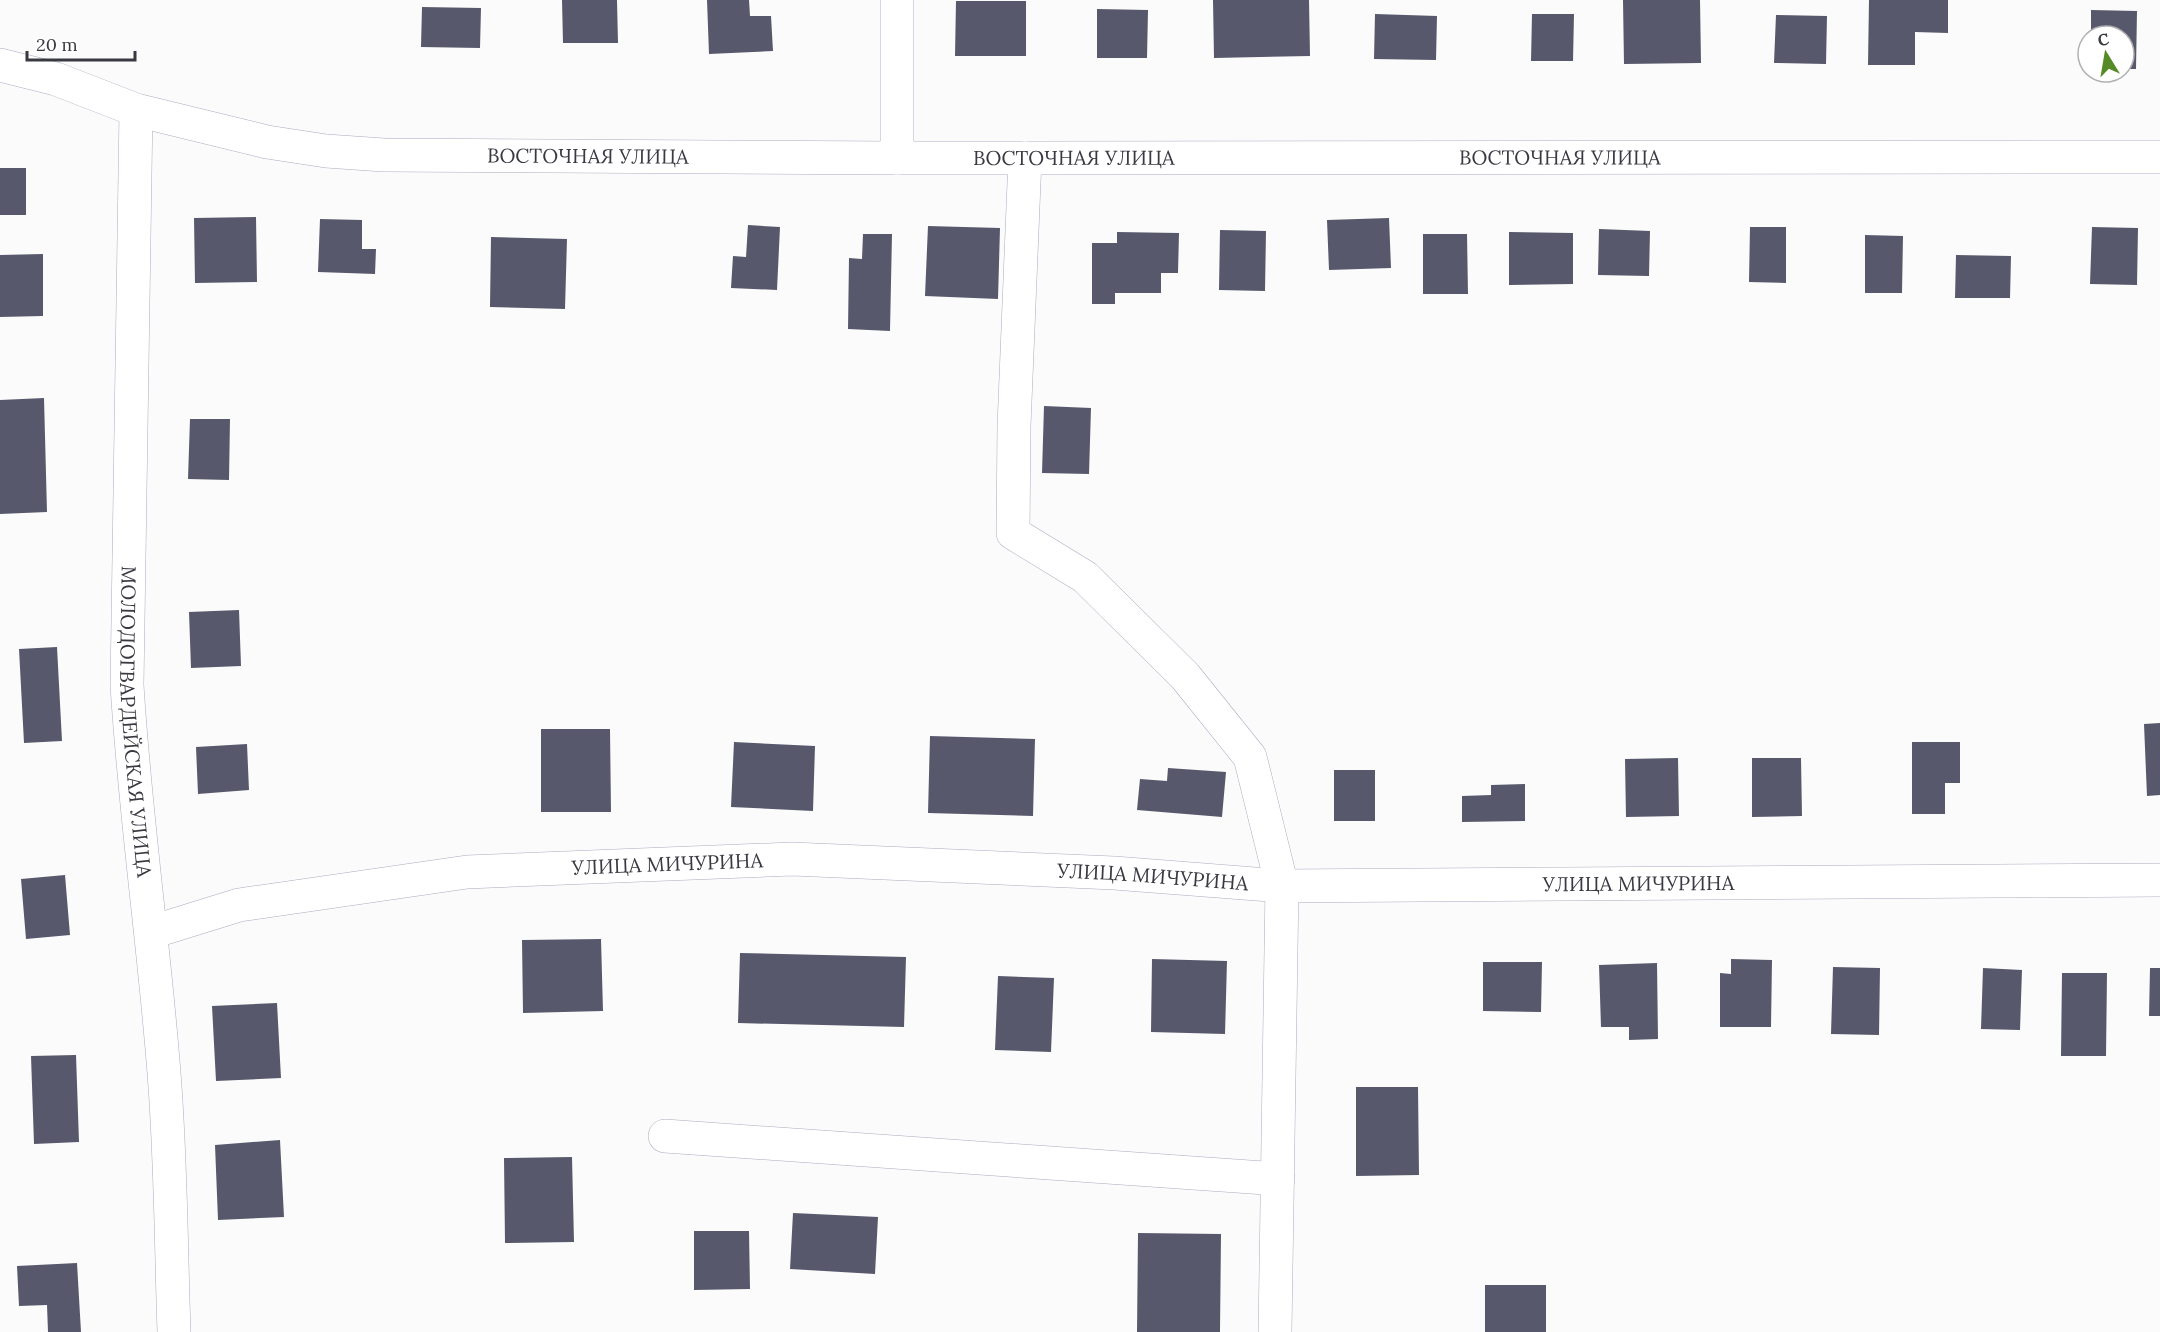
<svg xmlns="http://www.w3.org/2000/svg" width="2160" height="1332" font-family="Lora,serif">
  <style>
    .building { fill: #57586b }
    .lines { fill: none; stroke-linecap: round; stroke-linejoin: round }
    .minor-casing { stroke: #abacc2; stroke-width: 34 }
    .minor { stroke: #fff; stroke-width: 33 }
    .labels { text-anchor: middle; stroke-width: 6; stroke-linejoin: round; paint-order: stroke }
    .street-label { font-size: 20px; fill: #393942; stroke: #fff }
  </style>
  <rect width="100%" height="100%" fill="#fbfbfb"/>
  <path class="building" d="M562 0H617L618 43H563Z
    M707 0H749L750 16H771L773 51 709 54Z
    M1213 0H1309L1310 56 1214 58Z
    M1623 0H1700L1701 63 1624 64Z
    M1869 0H1948V33L1915 32V65H1868Z
    M956 1H1026V56H955Z
    M422 7 481 8 480 48 421 47Z
    M1097 9 1148 10 1147 58H1097Z
    M2091 10 2137 11 2136 69H2124V36H2091Z
    M1375 14 1437 16 1436 60 1374 59Z
    M1532 14H1574L1573 61H1531Z
    M1776 15 1827 16 1826 64 1774 63Z
    M0 168H26V215H0Z
    M256 217 257 282 195 283 194 218Z
    M1389 218 1391 268 1329 270 1327 220Z
    M320 219 362 220V249H376L375 274 318 272Z
    M748 225 780 227 777 290 731 288 733 256 746 257Z
    M928 226 1000 228 998 299 925 296Z
    M1750 227H1786V283L1749 282Z
    M2092 227 2138 228 2137 285 2090 284Z
    M1599 229 1650 231 1649 276 1598 275Z
    M1220 230 1266 231 1265 291 1219 290Z
    M1117 232 1179 233 1178 273H1161V293H1115V304H1092V243H1117Z
    M1509 232 1573 233V284L1509 285Z
    M863 234H892L890 331 848 329 849 258 862 259Z
    M1423 234H1467L1468 294H1423Z
    M1865 235 1903 236 1902 293H1865Z
    M491 237 567 239 565 309 490 307Z
    M43 254V316L0 317V255Z
    M1956 255 2011 256 2010 298H1955Z
    M44 398 47 512 0 514V400Z
    M1044 406 1091 408 1089 474 1042 473Z
    M190 419H230L229 480 188 479Z
    M239 610 241 666 191 668 189 612Z
    M57 647 62 741 24 743 19 649Z
    M2160 723V795L2147 796 2144 724Z
    M541 729H610L611 812H541Z
    M930 736 1035 739 1033 816 928 813Z
    M734 742 815 746 813 811 731 807Z
    M1912 742H1960V783H1945V814H1912Z
    M247 744 249 790 198 794 196 747Z
    M1678 758 1679 816 1626 817 1625 759Z
    M1752 758H1801L1802 816 1752 817Z
    M1168 768 1226 772 1222 817 1137 810 1140 779 1167 781Z
    M1334 770H1375V821H1334Z
    M1525 784V821L1462 822V796L1491 795V785Z
    M65 875 70 935 26 939 21 879Z
    M601 939 603 1011 523 1013 522 940Z
    M740 953 906 957 904 1027 738 1023Z
    M1152 959 1227 961 1225 1034 1151 1032Z
    M1731 959 1772 960 1771 1027H1720V973L1731 974Z
    M1483 962H1542L1541 1012 1483 1011Z
    M1657 963 1658 1039 1629 1040V1027H1601L1599 965Z
    M1833 967 1880 968 1879 1035 1831 1034Z
    M1983 968 2022 970 2020 1030 1981 1029Z
    M2150 968H2160V1016H2149Z
    M2062 973H2107L2106 1056H2061Z
    M998 976 1054 978 1051 1052 995 1050Z
    M277 1003 281 1078 216 1081 212 1006Z
    M76 1055 79 1142 34 1144 31 1056Z
    M1356 1087H1418L1419 1175 1356 1176Z
    M280 1140 284 1217 218 1220 215 1145Z
    M572 1157 574 1242 505 1243 504 1158Z
    M793 1213 878 1217 875 1274 790 1269Z
    M694 1231H749L750 1289 694 1290Z
    M1138 1233 1221 1234 1220 1332H1137Z
    M77 1263 81 1332H48L47 1305 19 1306 17 1266Z
    M1485 1285H1546V1332H1485Z"/>
  <g class="lines">
    <g class="minor-casing">
      <g id="minor">
        <path id="s1" d="M0 65 56 79 136 110 267 142 326 151 384 155 897 158 2160 157"/>
        <path id="s2" d="M136 110 127 685C135 815 154 944 164 1073 171 1159 171 1246 174 1332"/>
        <path d="M897 158V0"/>
        <path d="M1025 158 1014 426 1013 533 1085 577 1185 676 1250 757 1282 886 1275 1332"/>
        <path id="s3" d="M152 932 239 905 467 872 792 859 1114 873 1282 886 2160 880"/>
        <path d="M665 1136 1278 1179"/>
      </g>
    </g>
    <use href="#minor" class="minor"/>
  </g>
  <g class="labels">
    <g class="street-label">
      <text dy="7" stroke="none"><textPath href="#s1" startOffset="600">ВОСТОЧНАЯ УЛИЦА</textPath></text>
      <text dy="7" stroke="none"><textPath href="#s1" startOffset="1086">ВОСТОЧНАЯ УЛИЦА</textPath></text>
      <text dy="7" stroke="none"><textPath href="#s1" startOffset="1572">ВОСТОЧНАЯ УЛИЦА</textPath></text>
      <text dy="7" stroke="none"><textPath href="#s2" startOffset="612">МОЛОДОГВАРДЕЙСКАЯ УЛИЦА</textPath></text>
      <text dy="7" stroke="none"><textPath href="#s3" startOffset="522">УЛИЦА МИЧУРИНА</textPath></text>
      <text dy="7" stroke="none"><textPath href="#s3" startOffset="1008">УЛИЦА МИЧУРИНА</textPath></text>
      <text dy="7" stroke="none"><textPath href="#s3" startOffset="1494">УЛИЦА МИЧУРИНА</textPath></text>
    </g>
  </g>
  <g transform="translate(2106 54) rotate(349)"><circle r="28" fill="#ffffff" stroke="#b0b0b3" stroke-width="1.5"/>
  <path d="M0-4.5L10 22L0 15L-10 22Z" fill="#548b26"/>
  <text y="-9" font-size="16" font-weight="bold" text-anchor="middle" fill="#393942">С</text>
  </g>
  <path d="M27 51v9h108v-9" fill="none" stroke="#393942" stroke-width="3"/>
  <text x="36" y="51" font-size="18" fill="#393942" stroke="#ffffff" stroke-width="4.5" paint-order="stroke">20 m</text>
</svg>
